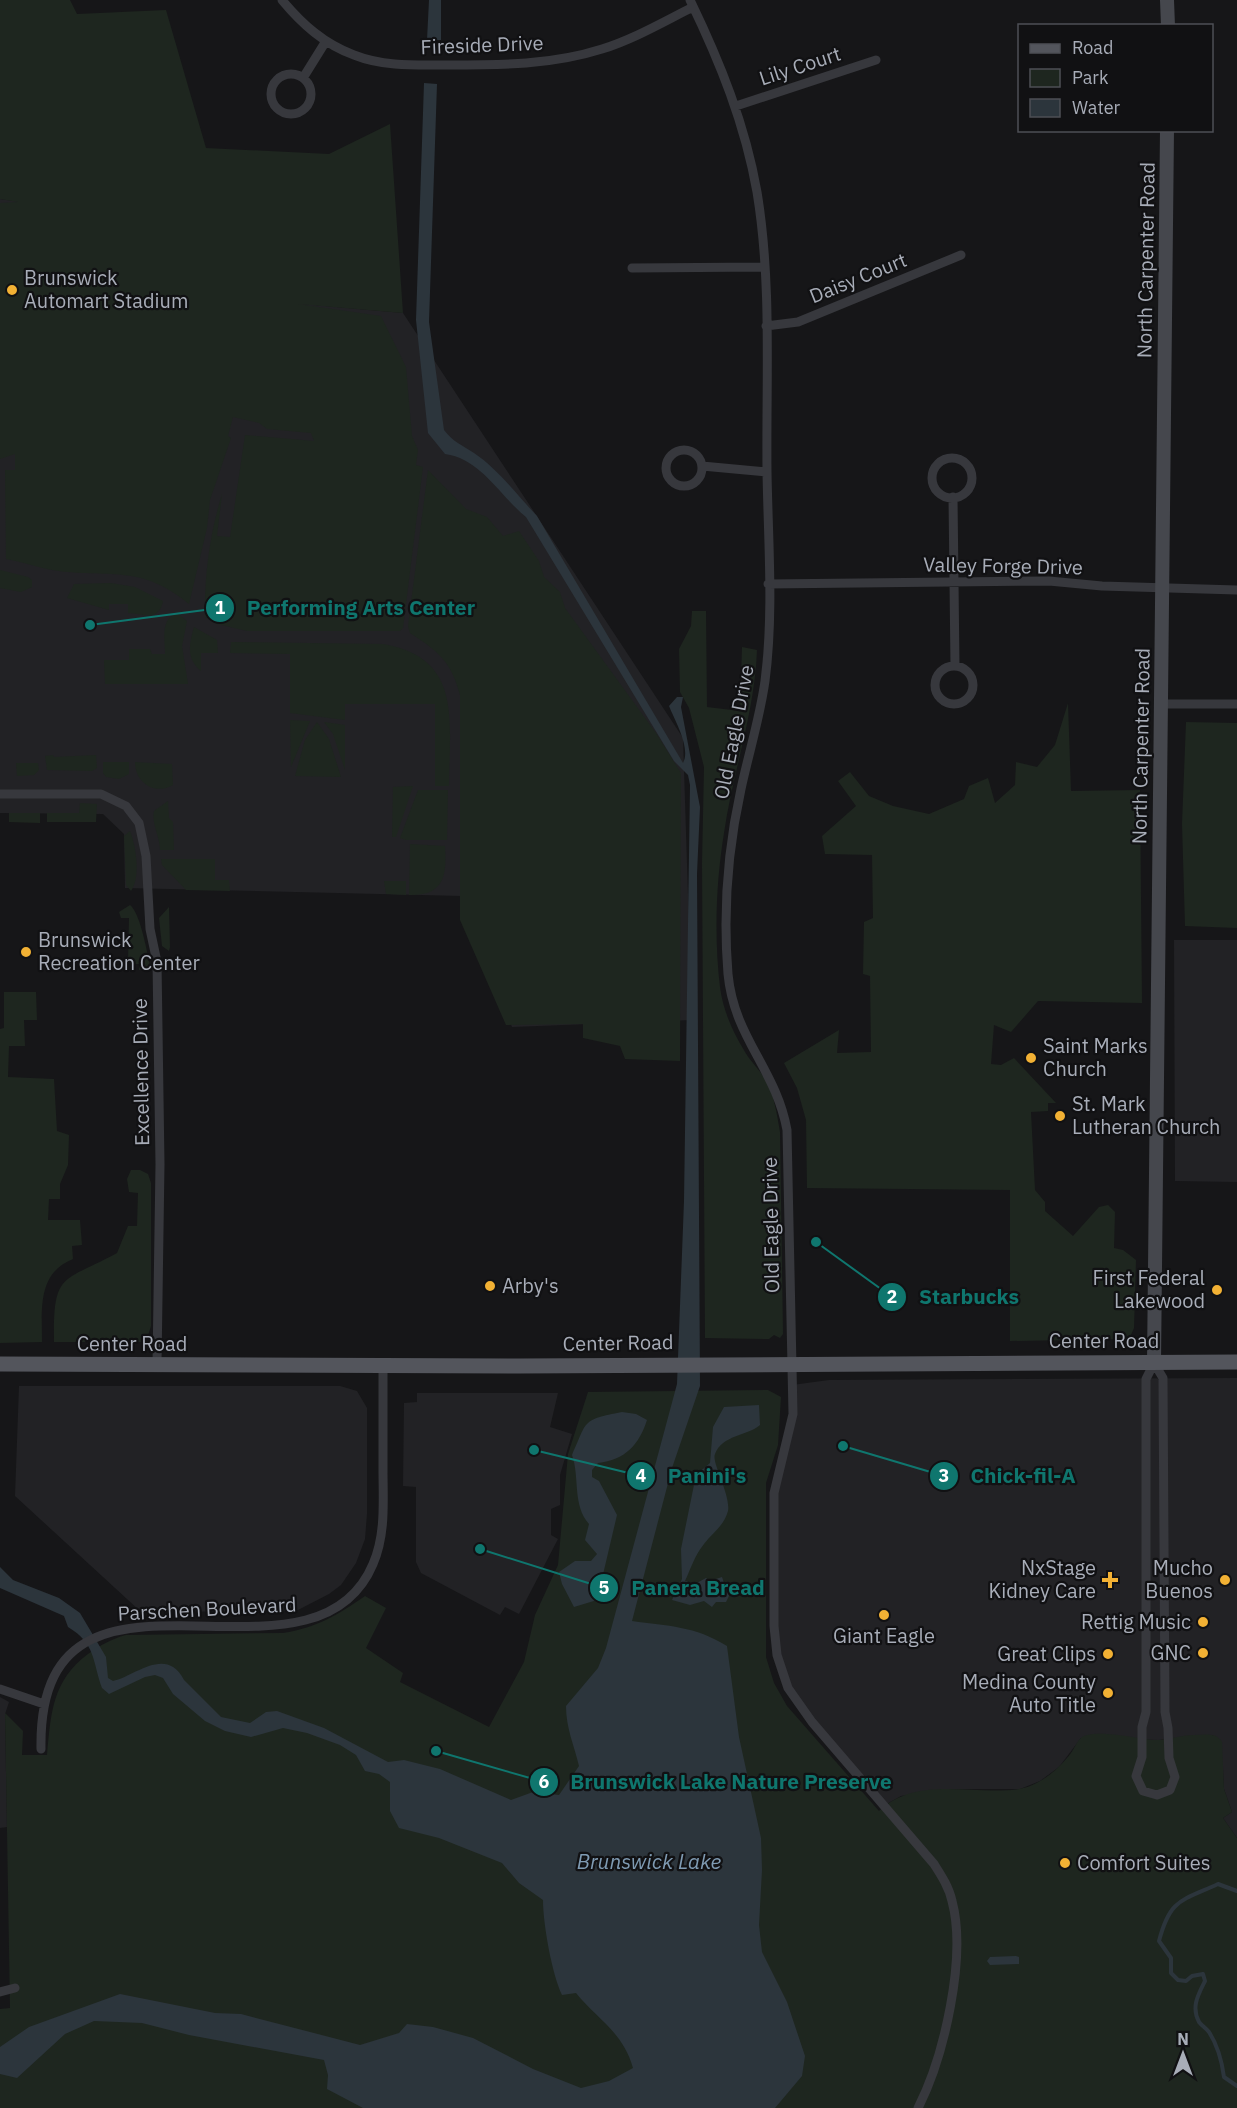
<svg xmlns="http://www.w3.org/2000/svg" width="1237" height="2108" font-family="'IBM Plex Sans',sans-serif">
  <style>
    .built { fill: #222225 }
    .green { fill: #1e261f }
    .water { fill: #2c353c }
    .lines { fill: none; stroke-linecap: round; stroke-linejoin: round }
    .stream { stroke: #2c353c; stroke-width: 4 }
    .street { stroke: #37383d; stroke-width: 9 }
    .secondary { stroke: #45474d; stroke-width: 14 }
    .primary { stroke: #53555c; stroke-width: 15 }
    .poi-dot { fill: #f2b134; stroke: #111113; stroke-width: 2 }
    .labels { text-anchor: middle; stroke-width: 4.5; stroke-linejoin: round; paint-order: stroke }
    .street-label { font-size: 20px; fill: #a8adb8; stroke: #111113 }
    .poi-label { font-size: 20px; fill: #a8adb8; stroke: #111113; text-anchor: end }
    .water-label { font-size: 21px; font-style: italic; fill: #7f9bb3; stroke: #111113 }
    .leader { fill: none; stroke: #0f766e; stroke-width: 2 }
    .callout-dot { fill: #0f766e; stroke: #111113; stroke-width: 2 }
    .mark-label { font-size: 18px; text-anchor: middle; font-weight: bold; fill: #fff }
    .callout-label { font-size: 21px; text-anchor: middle; font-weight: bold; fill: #0f766e; stroke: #111113; stroke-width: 4.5; stroke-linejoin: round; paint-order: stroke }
  </style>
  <rect width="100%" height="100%" fill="#161618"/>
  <path class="built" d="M0 199 23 202 171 292 403 313 683 738 692 1020 512 1027 462 896 125 888 124 834 103 814 0 813Z
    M1174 940H1237V1182L1175 1181Z
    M1237 1378V1838L1223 1818 1232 1812 1224 1789 1223 1769 1213 1735 1158 1740 1081 1738 1059 1767 1040 1781 1020 1789H951L901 1796 885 1805 788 1688 774 1626V1493L788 1437 792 1385 829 1380Z
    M19 1386H340L357 1391 367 1408V1514L365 1539 356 1563 341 1585 329 1594 298 1610 261 1612 140 1611 15 1496Z
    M417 1393H558L550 1427 572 1434 560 1475V1505L551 1509V1535L558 1539 519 1614 505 1607 500 1615 421 1573 416 1562V1487L403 1486 404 1403 417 1402Z
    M0 1697 9 1702 5 1714 7 1827 0 1828Z"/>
  <path class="green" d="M0 0H70L77 14 166 10 206 148 329 154 390 124 403 313 298 304 381 316 406 367 412 436 418 450 416 465 423 467 403 628 400 631H247L217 624 205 617C204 576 210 533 222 494L217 536 230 537 245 435 314 441 311 433 267 429 259 423 233 417 228 436 231 438 210 500 207 528 189 604C140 563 108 579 52 570 37 567 22 562 6 559L5 470H15V454L0 459V203L18 202 0 199Z
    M428 470 466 509 487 517 503 536 519 531 539 561 544 577 560 592 565 608 656 733 681 773 680 1061 625 1059 620 1046 583 1038V1024L506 1025 460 920V695C451 661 439 652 410 633L408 626Z
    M0 570 28 577 32 580V587L21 592 0 588Z
    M111 583 135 587 163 601C159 622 144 614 128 613V604H109V610L67 598 74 584Z
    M692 611H706L707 707 740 711 742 647 757 650C755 712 733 771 724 833 716 882 714 937 720 987 723 1012 735 1037 749 1058 754 1065 761 1072 766 1080 774 1095 777 1114 780 1132L783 1334 780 1338 774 1335 769 1339 705 1338 702 863 704 767 689 708 680 692 679 649 691 626Z
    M177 613 187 621 182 646 188 684H105L104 660H129V649H150L152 654H165C165 639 160 619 177 613Z
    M194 627 217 640 218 653H201V671C186 659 189 644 194 627Z
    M231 642 383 644C464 658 449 722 449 786H435V704H345V720L290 713V654L230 653Z
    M1068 703 1071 791 1140 790 1142 1003 1038 1001 1011 1032 994 1025 991 1064 1001 1065 1014 1058 1056 1103H1048V1111L1031 1112 1035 1190 1045 1202V1211L1073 1236 1099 1207 1108 1205 1115 1212 1114 1248 1123 1250 1136 1260 1134 1328 1129 1339 1010 1341V1190L807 1188 806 1120 797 1088 784 1063 839 1030 837 1053 871 1052 870 976 863 974 864 922 873 918 872 855 825 854 822 836 856 806 838 781 850 772 869 796 893 806 929 814 964 799 969 786 988 778 995 803 1015 785 1016 762 1037 767 1055 745Z
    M290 720 310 721 291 767Z
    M317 722 329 739 341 777 295 776 305 740Z
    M324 722 345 725V770L333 734Z
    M1186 722 1237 723V928L1185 926 1182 824Z
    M53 755 54 757 96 755 97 768 92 771 47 770 45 756Z
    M103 762H129V774L119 779 106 777 103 773Z
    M135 762 172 764 173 785C154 796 135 782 135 762Z
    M16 763H38L39 770 34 775 17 776Z
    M413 786 396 837H392L393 787Z
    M418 790H448L447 840H406L400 838Z
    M168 801 169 818 173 822 174 850H160C160 837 151 822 154 811Z
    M80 803 97 804 96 822H47V813H79Z
    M9 813H40V823L9 822Z
    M130 831C136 846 141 877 131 891L126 885 124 836Z
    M410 844 445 846C447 876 444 896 409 895Z
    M161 859H215V880H229L230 891 186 890 162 865Z
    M384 881H406V895L386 894Z
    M130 905C141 914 147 954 151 969L139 970V964H130L128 960 129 918H121L119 912Z
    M169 907 170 947 169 951 162 946 159 918Z
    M4 992H36L37 1020H24L25 1046H9L8 1077 54 1079 57 1131 69 1135 68 1165 60 1184V1199H49L48 1220H80L82 1245 72 1246 73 1259C37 1273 42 1310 42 1342L0 1343V1029L4 1028Z
    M131 1170H140L148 1174 151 1183V1326L147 1339 142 1342H54C53 1271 62 1283 117 1253L128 1226H137L138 1193 129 1192 127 1179Z
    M768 1390 781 1397 778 1445 766 1483V1657L774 1683 787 1706 879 1811C918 1775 972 1796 1019 1789 1039 1786 1059 1769 1071 1753 1074 1749 1077 1741 1081 1738 1093 1728 1138 1739 1153 1740 1167 1741 1180 1735 1194 1735 1205 1735 1216 1732 1222 1742L1224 1789 1232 1812 1223 1818 1237 1838V2108H0V2009L10 2008 5 1713 23 1731 22 1755H47C51 1713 52 1681 88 1654 101 1645 111 1639 126 1635L283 1633C316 1628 338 1615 365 1596L386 1608 366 1648 403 1673 400 1682 489 1727 524 1662 535 1615 558 1565 568 1454 588 1392Z"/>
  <path class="water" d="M429 0H441V40H427Z
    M424 83 437 84 429 322 444 430C453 442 462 445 474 453 498 469 517 495 537 516L683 763C691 748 675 721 669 706L677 697H683L681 707 700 807 697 874 700 1386 672 1468 632 1621C668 1626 695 1626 727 1646L739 1737 761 1838 762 1870 759 1925 762 1952 787 2002 805 2056 802 2076 775 2108H363L327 2089 328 2075 324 2060 189 2035 142 2023 94 2021 65 2034 17 2078 0 2074V2047L29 2027 120 1994 215 2013 241 2014 360 2045 399 2033 407 2024 433 2027 473 2038 533 2069 581 2088 609 2081 633 2068C623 2032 597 2019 576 1993L562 1995C552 1974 543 1924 543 1900L519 1883 502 1863 439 1838 399 1828 390 1811V1782L379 1774 365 1771 356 1755 340 1745 307 1733 283 1728 251 1737 225 1731 205 1721 173 1694 163 1678 155 1675 145 1677 109 1694 102 1688C92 1660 96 1644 68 1627L64 1616 0 1588V1567L13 1580 59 1598 80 1613 106 1657 108 1678 113 1681C134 1677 166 1645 184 1680L221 1717 250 1723 266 1712 277 1711 324 1728 388 1762 404 1760 440 1769 511 1800 533 1792 559 1795 579 1766C574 1745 566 1728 566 1706L598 1668 606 1648 677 1384 684 1201 690 785 688 775 674 761 526 517C499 495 481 459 445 454L428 433 416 320Z
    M759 1405 760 1425C747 1436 722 1435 715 1454 711 1462 731 1495 728 1511 724 1526 713 1532 704 1544 695 1555 691 1568 685 1581L695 1584 706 1578 710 1581 722 1577 725 1586 749 1583 745 1593 730 1594 726 1602H716L712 1607 704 1601 690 1605 672 1600 682 1579 681 1549 696 1475 710 1463 713 1427 724 1407Z
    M622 1412 636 1414 647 1420C639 1445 625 1460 598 1463L592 1470V1477L599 1481 617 1515 597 1600 574 1607 562 1584 559 1572 575 1561H591L597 1554 585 1540 589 1524C572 1505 580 1477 572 1455 588 1420 581 1420 622 1412Z
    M990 1957 1016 1956 1019 1957V1964L990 1965 987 1961Z"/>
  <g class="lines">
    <path class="stream" d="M1237 1891 1218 1884C1181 1901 1170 1899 1159 1941L1171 1958V1973L1178 1980 1186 1981 1192 1976 1203 1974 1205 1981C1198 1995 1191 2007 1199 2022 1202 2026 1206 2028 1209 2032 1218 2046 1222 2062 1224 2077L1237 2086"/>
    <path class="street" d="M282 0C302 24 324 44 354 55 384 67 417 65 449 65 501 65 552 65 602 49 634 39 663 22 693 7
      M690 0C720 62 745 124 757 192 772 283 766 378 767 471 768 540 774 612 765 681 760 717 749 752 741 789 728 848 723 913 728 974 734 1038 776 1069 787 1130L793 1414 774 1493V1626L777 1655 788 1688 812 1722 934 1864C941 1875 949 1887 952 1901 967 1957 944 2057 918 2108
      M271 94a20 20 0 1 1 40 0a20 20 0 1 1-40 0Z
      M303 78 326 41
      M736 106 876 60
      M632 268 765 267
      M766 326 798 322 961 255
      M666 468a18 18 0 1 1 36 0a18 18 0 1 1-36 0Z
      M932 478a20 20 0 1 1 40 0a20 20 0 1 1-40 0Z
      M702 466 767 472
      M953 497 955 666
      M768 584 1049 581 1102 586 1237 590
      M935 685a19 19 0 1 1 38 0a19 19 0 1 1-38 0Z
      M1161 704H1237
      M0 794H101L126 806 139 823 146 856 150 929 157 962 160 1164 157 1364
      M1154 1363 1163 1378 1165 1712 1168 1728 1169 1758 1175 1777 1170 1790 1157 1795 1143 1791 1136 1776 1142 1757V1727L1146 1712V1379Z
      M0 1689 44 1704
      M41 1749C37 1521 312 1710 373 1564 386 1534 383 1501 383 1470 383 1435 383 1400 383 1365
      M0 1992 15 1988"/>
    <path class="secondary" d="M1167 0 1168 26
      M1154 1363 1167 130"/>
    <path class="primary" d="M0 1364 519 1366 1237 1362"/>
  </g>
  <g class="poi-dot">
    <circle cx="12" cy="290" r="6"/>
    <circle cx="26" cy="952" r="6"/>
    <circle cx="1031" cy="1058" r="6"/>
    <circle cx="1060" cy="1116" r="6"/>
    <circle cx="490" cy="1286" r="6"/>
    <circle cx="1217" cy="1290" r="6"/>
    <path d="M1107 1571h6v6h6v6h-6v6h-6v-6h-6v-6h6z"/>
    <circle cx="1225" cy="1580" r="6"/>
    <circle cx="884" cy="1615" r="6"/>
    <circle cx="1203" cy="1622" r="6"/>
    <circle cx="1203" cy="1653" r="6"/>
    <circle cx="1108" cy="1654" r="6"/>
    <circle cx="1108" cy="1693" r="6"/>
    <circle cx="1065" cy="1863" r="6"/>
  </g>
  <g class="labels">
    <g class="street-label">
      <text transform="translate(482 45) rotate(-2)" y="7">Fireside Drive</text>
      <text transform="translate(800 66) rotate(-18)" y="7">Lily Court</text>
      <text transform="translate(1146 260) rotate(-89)" y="7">North Carpenter Road</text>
      <text transform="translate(858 278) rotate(-22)" y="7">Daisy Court</text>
      <text transform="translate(1003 566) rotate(1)" y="7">Valley Forge Drive</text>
      <text transform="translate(734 732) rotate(-79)" y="7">Old Eagle Drive</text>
      <text transform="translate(1141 746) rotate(-89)" y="7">North Carpenter Road</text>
      <text transform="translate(141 1072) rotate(-91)" y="7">Excellence Drive</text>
      <text transform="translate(771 1225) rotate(-91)" y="7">Old Eagle Drive</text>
      <text x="1104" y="1348">Center Road</text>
      <text transform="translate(618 1343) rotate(-1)" y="7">Center Road</text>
      <text x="132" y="1351">Center Road</text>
      <text transform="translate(207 1609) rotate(-3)" y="7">Parschen Boulevard</text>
    </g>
    <g class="poi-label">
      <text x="24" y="285" text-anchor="start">Brunswick<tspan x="24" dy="23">Automart Stadium</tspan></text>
      <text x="38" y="947" text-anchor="start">Brunswick<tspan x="38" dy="23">Recreation Center</tspan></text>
      <text x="1043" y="1053" text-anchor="start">Saint Marks<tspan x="1043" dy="23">Church</tspan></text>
      <text x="1072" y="1111" text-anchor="start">St. Mark<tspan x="1072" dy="23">Lutheran Church</tspan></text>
      <text x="1205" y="1285">First Federal<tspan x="1205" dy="23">Lakewood</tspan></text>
      <text x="502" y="1293" text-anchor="start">Arby's</text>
      <text x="1096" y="1575">NxStage<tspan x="1096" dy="23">Kidney Care</tspan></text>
      <text x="1213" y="1575">Mucho<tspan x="1213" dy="23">Buenos</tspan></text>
      <text x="1191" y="1629">Rettig Music</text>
      <text x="884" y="1643" text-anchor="middle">Giant Eagle</text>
      <text x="1191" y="1660">GNC</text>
      <text x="1096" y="1661">Great Clips</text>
      <text x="1096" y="1689">Medina County<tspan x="1096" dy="23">Auto Title</tspan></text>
      <text x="1077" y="1870" text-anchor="start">Comfort Suites</text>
    </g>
    <g class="water-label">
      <text x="649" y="1869">Brunswick Lake</text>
    </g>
  </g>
  <path class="leader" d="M90 625L220 608M816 1242L892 1297M843 1446L944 1476M534 1450L641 1476M480 1549L604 1588M436 1751L544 1782"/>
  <g class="callout-dot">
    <circle cx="90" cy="625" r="6"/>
    <circle cx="816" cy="1242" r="6"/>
    <circle cx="843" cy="1446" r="6"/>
    <circle cx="534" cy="1450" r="6"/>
    <circle cx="480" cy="1549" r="6"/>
    <circle cx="436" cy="1751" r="6"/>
    <circle cx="220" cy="608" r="15"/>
    <circle cx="892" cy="1297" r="15"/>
    <circle cx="944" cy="1476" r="15"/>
    <circle cx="641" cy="1476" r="15"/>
    <circle cx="604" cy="1588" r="15"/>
    <circle cx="544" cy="1782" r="15"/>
  </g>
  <g class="mark-label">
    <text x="220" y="614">1</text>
    <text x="892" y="1303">2</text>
    <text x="944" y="1482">3</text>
    <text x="641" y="1482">4</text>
    <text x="604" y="1594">5</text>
    <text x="544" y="1788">6</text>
  </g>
  <g class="callout-label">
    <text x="361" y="615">Performing Arts Center</text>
    <text x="969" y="1304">Starbucks</text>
    <text x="1023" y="1483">Chick-fil-A</text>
    <text x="707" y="1483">Panini's</text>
    <text x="698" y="1595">Panera Bread</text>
    <text x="731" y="1789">Brunswick Lake Nature Preserve</text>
  </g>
  <rect x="1018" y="24" width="195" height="108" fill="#111113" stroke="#4d4f55" stroke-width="1.5"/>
  <rect x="1030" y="44" width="30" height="9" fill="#53555c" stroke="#4d4f55" stroke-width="1.5"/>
  <text x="1072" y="54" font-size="18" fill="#a8adb8">Road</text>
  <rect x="1030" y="69" width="30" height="18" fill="#1e261f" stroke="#4d4f55" stroke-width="1.5"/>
  <text x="1072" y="84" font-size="18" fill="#a8adb8">Park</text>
  <rect x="1030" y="99" width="30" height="18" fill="#2c353c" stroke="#4d4f55" stroke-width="1.5"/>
  <text x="1072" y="114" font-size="18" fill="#a8adb8">Water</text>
  <g transform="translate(1183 2054)" stroke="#111113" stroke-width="4.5" paint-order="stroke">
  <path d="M0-4.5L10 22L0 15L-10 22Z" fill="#a8adb8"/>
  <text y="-9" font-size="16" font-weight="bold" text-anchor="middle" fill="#a8adb8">N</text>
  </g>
</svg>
